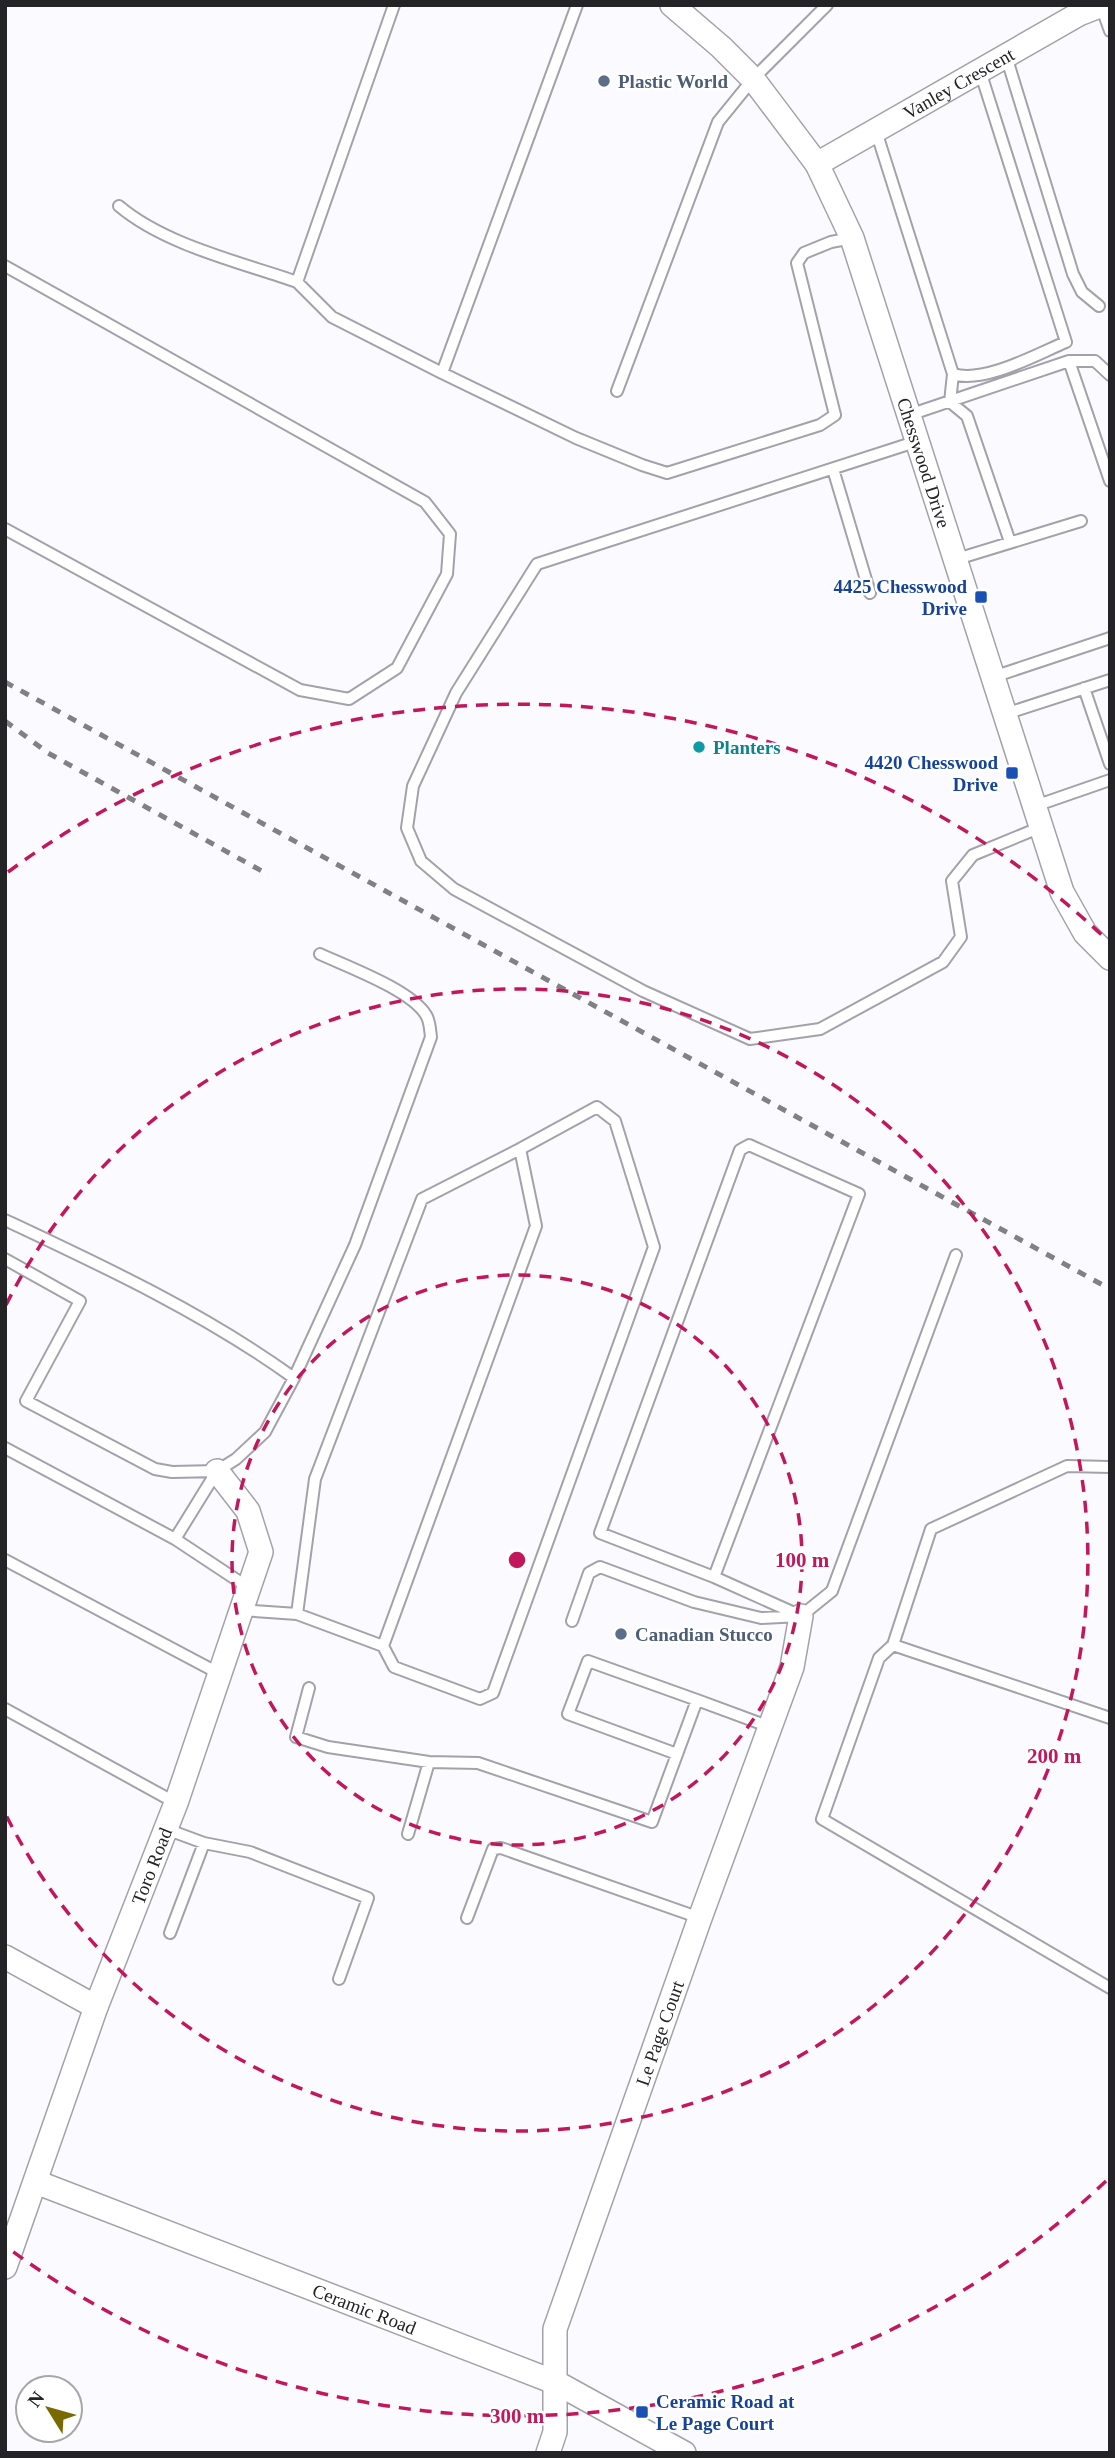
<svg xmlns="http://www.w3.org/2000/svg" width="1115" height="2458" font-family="Georgia,serif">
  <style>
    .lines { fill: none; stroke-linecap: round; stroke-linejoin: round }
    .service-casing { stroke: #a3a2ab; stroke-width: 14 }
    .minor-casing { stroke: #a3a2ab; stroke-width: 26 }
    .service { stroke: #fff; stroke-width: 10 }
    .minor { stroke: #fff; stroke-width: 23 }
    .rail { stroke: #818184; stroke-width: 5; stroke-dasharray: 9 9; stroke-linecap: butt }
    .ring { fill: none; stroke: #c2185b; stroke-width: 3.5; stroke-dasharray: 12 9 }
    .service-dot { fill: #5c6f8a; stroke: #fff; stroke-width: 2.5 }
    .transit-dot { fill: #1a4fb4; stroke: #fff; stroke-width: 2.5 }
    .culture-dot { fill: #0f9aa8; stroke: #fff; stroke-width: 2.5 }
    .labels { text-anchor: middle; stroke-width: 5; stroke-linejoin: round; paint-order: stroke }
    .service-label { font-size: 19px; font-weight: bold; fill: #4e5e75; stroke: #fff; text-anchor: start }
    .street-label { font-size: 19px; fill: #242427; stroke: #fff }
    .transit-label { font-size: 19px; font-weight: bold; fill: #164399; stroke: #fff; text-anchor: end }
    .culture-label { font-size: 19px; font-weight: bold; fill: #0d838f; stroke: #fff; text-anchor: start }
    .centre { fill: #c2185b; stroke: #fff; stroke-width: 3.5 }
    .ring-label { font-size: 21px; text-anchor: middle; font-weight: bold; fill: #c2185b; stroke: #fff; stroke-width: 5; stroke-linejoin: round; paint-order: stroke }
  </style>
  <rect width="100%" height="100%" fill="#fbfafe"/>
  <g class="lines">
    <g class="service-casing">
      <path id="service" d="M577 5 442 373 576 438 642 465 667 473 820 425 835 415 797 263 804 253 831 242 852 238
        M1101 6 1110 31
        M1006 56 1073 274 1082 292 1099 306
        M876 131 953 374 950 402 967 416 1010 542
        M119 206C165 245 240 262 297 282L394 5
        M5 266 425 502 450 534 447 574 397 668 349 699 300 690 5 529
        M297 282 332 317 442 373
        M1069 361H1095L1110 375
        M953 374C984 384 1037 354 1066 342L980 71
        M617 391 718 122 753 79 827 5
        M909 415 1069 361 1110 481
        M918 441 537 564 456 693 413 786 407 828 421 861 454 889 643 991 750 1039 820 1029 943 962 961 937 952 881 973 855 1041 827
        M833 469 870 593
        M957 559 1081 521
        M993 677 1110 638
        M1084 688 1110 764
        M1005 714 1110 680
        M1035 806 1110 780
        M5 1220C105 1267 204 1313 294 1378
        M5 1259 80 1301 26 1401 155 1469 172 1472 217 1471
        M5 1448 175 1539 217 1471 236 1459 265 1432 294 1378 355 1245 431 1037C430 1030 430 1021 426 1015 411 990 348 967 320 954
        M1110 1467 1067 1466 931 1529 893 1645 1110 1718
        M175 1539 249 1588
        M5 1560 220 1674
        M714 1577 859 1194 749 1145 740 1150 600 1533 714 1577 801 1616
        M241 1610 297 1614 383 1646 536 1226 520 1149 422 1199 315 1479 297 1614
        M572 1621 589 1573 600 1567 694 1602 761 1618 801 1616 832 1591 956 1255
        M893 1645 879 1658 822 1819 1110 1988
        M383 1646 394 1667 480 1699 493 1693 654 1247 615 1121 597 1107 520 1149
        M309 1688 296 1737 328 1747 429 1762 478 1763 652 1822 697 1700 770 1727
        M5 1709 176 1803
        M677 1754 568 1714 588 1661 697 1700
        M166 1829 204 1843 170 1933
        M408 1834 429 1762
        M204 1843 250 1852 368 1898 339 1979
        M467 1918 493 1849 501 1848 700 1918"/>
    </g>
    <g class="minor-casing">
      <g id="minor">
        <path id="s1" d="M672 5 721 47 753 79 817 164 852 238 1062 892 1085 933 1110 958"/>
        <path id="s2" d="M817 164 1079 14 1102 5"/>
        <path d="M5 1957 96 2007"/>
        <path id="s3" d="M36 2182 557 2383 684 2453"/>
        <path id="s4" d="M5 2267 96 2007 176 1803 261 1552 248 1511 217 1471"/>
        <path id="s5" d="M548 2453 555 2432V2329L700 1918 792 1667 801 1616"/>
      </g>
    </g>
    <use href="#service" class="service"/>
    <use href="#minor" class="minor"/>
    <path class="rail" d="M5 682 1110 1289
      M5 721 48 753 269 875"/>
  </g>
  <g class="ring">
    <circle cx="517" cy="1560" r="285"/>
    <path d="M6 1305A571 571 0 1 1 6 1815"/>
    <path d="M1106 2181A856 856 0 0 1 8 2248M8 872A856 856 0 0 1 1106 939"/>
  </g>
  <g class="service-dot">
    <circle cx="604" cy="81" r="7"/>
    <circle cx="621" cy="1634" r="7"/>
  </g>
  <g class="transit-dot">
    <rect x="974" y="590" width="14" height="14" rx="3.5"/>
    <rect x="1005" y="766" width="14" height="14" rx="3.5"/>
    <rect x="635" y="2405" width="14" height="14" rx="3.5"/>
  </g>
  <circle class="culture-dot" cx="699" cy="747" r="7"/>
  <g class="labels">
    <g class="service-label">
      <text x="618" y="88">Plastic World</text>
      <text x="635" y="1641">Canadian Stucco</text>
    </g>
    <g class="street-label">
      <text dy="7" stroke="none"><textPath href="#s2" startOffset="163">Vanley Crescent</textPath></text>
      <text dy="7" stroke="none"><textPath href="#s1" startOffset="534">Chesswood Drive</textPath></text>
      <text dy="7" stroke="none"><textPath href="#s4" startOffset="427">Toro Road</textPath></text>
      <text dy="7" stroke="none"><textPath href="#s5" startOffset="439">Le Page Court</textPath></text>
      <text dy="7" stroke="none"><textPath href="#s3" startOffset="352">Ceramic Road</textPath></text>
    </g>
    <g class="transit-label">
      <text x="967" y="593">4425 Chesswood<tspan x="967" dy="22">Drive</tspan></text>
      <text x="998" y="769">4420 Chesswood<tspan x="998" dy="22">Drive</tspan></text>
      <text x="656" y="2408" text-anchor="start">Ceramic Road at<tspan x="656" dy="22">Le Page Court</tspan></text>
    </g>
    <g class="culture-label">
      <text x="713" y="754">Planters</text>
    </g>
  </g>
  <circle cx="517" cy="1560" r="10" class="centre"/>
  <g class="ring-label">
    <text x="802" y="1567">100 m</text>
    <text x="1054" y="1763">200 m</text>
    <text x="517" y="2423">300 m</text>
  </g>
  <rect width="1115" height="2458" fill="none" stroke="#242427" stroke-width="14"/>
  <g transform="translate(49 2409) rotate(307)"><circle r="33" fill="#ffffff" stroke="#a7a7a9" stroke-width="2"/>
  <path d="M0-5L12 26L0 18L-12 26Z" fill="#786a00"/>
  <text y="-10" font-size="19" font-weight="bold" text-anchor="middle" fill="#242427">N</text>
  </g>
</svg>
